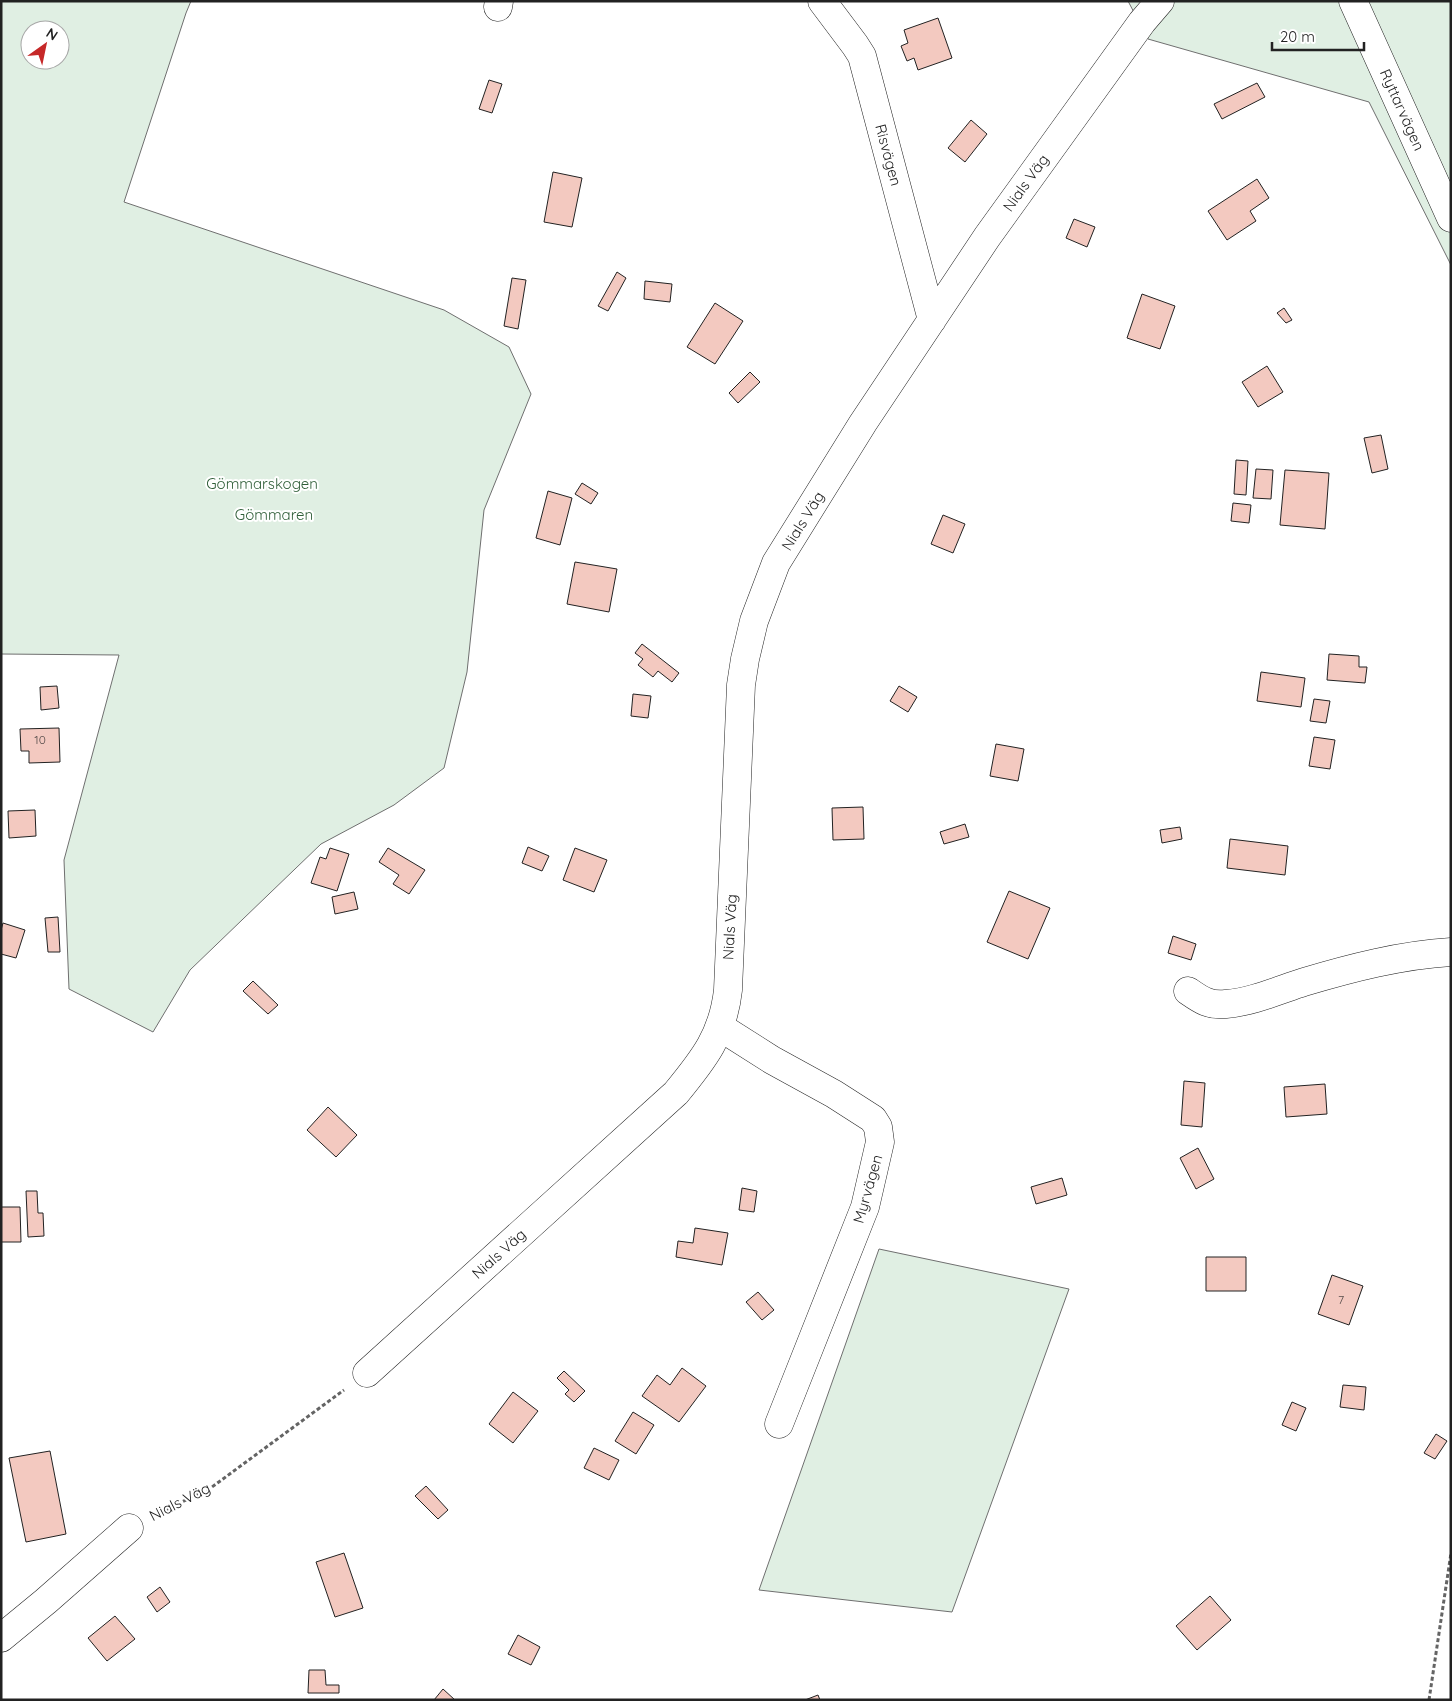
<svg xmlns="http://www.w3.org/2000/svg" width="1452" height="1701" font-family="Quicksand,sans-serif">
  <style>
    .green { fill: #e0efe3; stroke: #6f6f6f; fill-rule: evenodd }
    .building { fill: #f3c9c0; stroke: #222 }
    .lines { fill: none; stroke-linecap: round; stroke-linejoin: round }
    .minor-casing { stroke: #222; stroke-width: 29 }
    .path { stroke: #646464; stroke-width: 3; stroke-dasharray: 4 2.5; stroke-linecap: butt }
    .minor { stroke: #fff; stroke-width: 28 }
    .labels { text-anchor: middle; stroke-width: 4; stroke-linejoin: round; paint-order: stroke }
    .number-label { font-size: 12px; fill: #564c4a }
    .street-label { font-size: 15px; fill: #222; stroke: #fff }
    .park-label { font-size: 15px; fill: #2f5e38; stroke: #fff }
  </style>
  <rect width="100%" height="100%" fill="#fff"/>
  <path class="green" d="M1 1H191L186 13 124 202 444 310 509 347 531 394 484 510 467 672 444 768 394 805 321 844 190 970 153 1032 69 989 64 860 119 655 1 654ZM30 30H60V60H30Z
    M1128 1H1451V265L1369 102 1148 39Z
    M879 1249 1069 1289 952 1612 759 1590Z"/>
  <path class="building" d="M938 18 952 58 918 70 914 58 907 61 901 46 908 43 904 30Z
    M489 80 502 84 492 113 479 109Z
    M1257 83 1265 97 1222 119 1214 104Z
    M971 120 987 134 965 162 948 148Z
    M553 172 582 178 572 227 544 222Z
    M1257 179 1269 198 1250 211 1256 221 1227 240 1208 211Z
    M1074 219 1095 227 1087 247 1066 238Z
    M617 272 626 278 608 311 598 306Z
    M512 278 526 280 518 329 504 326Z
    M645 281 672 284 670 302 644 299Z
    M1142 294 1175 306 1160 349 1127 338Z
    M715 303 743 321 715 364 687 347Z
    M1284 308 1292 320 1286 323 1277 313Z
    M1267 366 1283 392 1258 407 1242 382Z
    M750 372 760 382 738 403 729 393Z
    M1381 435 1388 469 1372 473 1364 438Z
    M1236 460 1248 461 1246 495 1234 494Z
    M1256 469 1273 470 1271 499 1253 498Z
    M1285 470 1329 473 1325 529 1280 525Z
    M582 483 598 493 591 504 575 494Z
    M548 491 572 498 560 545 536 538Z
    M1233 503 1251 505 1249 523 1231 521Z
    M943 515 965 524 953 553 931 544Z
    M575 562 617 569 609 612 567 604Z
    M642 644 679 673 672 682 658 671 653 677 638 665 643 659 635 653Z
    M1329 654 1359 656V667H1367L1365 683 1327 680Z
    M1261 672 1305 678 1301 707 1257 701Z
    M57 686 59 708 41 710 40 687Z
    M899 686 917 697 908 712 890 701Z
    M633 694 651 696 648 718 631 716Z
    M1314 699 1330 701 1326 723 1310 721Z
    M59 728 60 762 29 763V751H21L20 729Z
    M1314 737 1335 740 1330 769 1309 766Z
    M996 744 1024 749 1018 781 990 776Z
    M863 807 864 839 833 840 832 808Z
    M35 810 36 836 9 838 8 811Z
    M965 824 969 837 944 844 940 832Z
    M1180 827 1182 839 1162 843 1160 830Z
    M1230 839 1288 846 1285 875 1227 868Z
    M528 847 549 856 542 871 522 863Z
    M330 848 349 854 337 891 311 883 320 857 326 859Z
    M388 848 425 870 409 894 393 884 399 875 379 862Z
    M575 848 607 860 594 892 563 880Z
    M1009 891 1050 908 1028 959 987 942Z
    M354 892 358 909 335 914 332 897Z
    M58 917 60 952H48L45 918Z
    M3 923 25 930 16 958 1 954V930Z
    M1173 936 1196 944 1191 960 1168 953Z
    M253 981 278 1005 268 1014 243 991Z
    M1184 1081 1205 1083 1202 1127 1181 1125Z
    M1325 1084 1327 1114 1286 1117 1284 1087Z
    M328 1107 357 1135 336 1157 307 1130Z
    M1198 1148 1214 1179 1196 1189 1180 1158Z
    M1062 1178 1067 1195 1036 1204 1031 1187Z
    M742 1188 757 1191 754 1212 739 1210Z
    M26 1191H37L38 1213H43L44 1236 28 1237Z
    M1 1207H20L21 1242H1Z
    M695 1228 728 1233 722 1265 676 1257 678 1241 693 1243Z
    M1206 1257H1246V1291H1206Z
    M1332 1275 1363 1286 1349 1325 1318 1314Z
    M758 1292 774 1310 762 1320 746 1302Z
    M682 1368 706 1386 679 1422 642 1396 657 1375 670 1385Z
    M564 1371 585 1391 574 1402 565 1394 569 1390 557 1378Z
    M1343 1385 1366 1387 1364 1410 1340 1407Z
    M513 1392 538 1411 513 1443 489 1424Z
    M1292 1402 1306 1408 1296 1431 1282 1425Z
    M633 1412 654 1425 636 1454 615 1441Z
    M1436 1434 1447 1441 1435 1459 1424 1453Z
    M594 1448 619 1460 609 1480 584 1468Z
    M50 1451 66 1534 26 1542 9 1458Z
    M426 1486 448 1510 438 1519 415 1496Z
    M344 1553 363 1608 335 1617 316 1562Z
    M160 1587 170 1602 157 1612 147 1597Z
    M1210 1596 1231 1620 1197 1650 1176 1626Z
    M115 1616 135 1639 107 1661 88 1638Z
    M518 1635 540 1647 531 1665 508 1654Z
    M309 1670H325L326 1685H339V1693H308Z
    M443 1689 455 1700H434Z
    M818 1695 820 1700H805Z"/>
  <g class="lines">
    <g class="minor-casing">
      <path id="minor" d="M822 1 855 45 862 56 932 320
        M1353 1 1451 218
        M498 7 499 1
        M1188 991C1201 1000 1209 1006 1226 1004 1252 1002 1279 990 1304 982 1351 968 1401 955 1451 952
        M720 1027 772 1060 834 1094 873 1119 878 1127 880 1142 865 1207 779 1424
        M367 1373 676 1093C704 1059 723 1035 728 990L741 685 745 659 754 621 776 563 863 423 987 237 1142 22 1160 1
        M1 1638 46 1601 129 1528"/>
    </g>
    <path class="path" d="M154 1516 212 1487 344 1390
      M1429 1700 1451 1553"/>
    <use href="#minor" class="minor"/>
  </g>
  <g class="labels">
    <g class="number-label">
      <text x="40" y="744">10</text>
      <text x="1341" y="1304">7</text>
    </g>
    <g class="street-label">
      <text transform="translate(1402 110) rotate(66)" y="5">Ryttarvägen</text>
      <text transform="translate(888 155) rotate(75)" y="5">Risvägen</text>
      <text transform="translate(1026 183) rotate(-54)" y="5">Nials Väg</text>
      <text transform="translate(803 521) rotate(-58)" y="5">Nials Väg</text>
      <text transform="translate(730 927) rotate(-87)" y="5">Nials Väg</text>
      <text transform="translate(868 1189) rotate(-74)" y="5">Myrvägen</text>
      <text transform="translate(499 1254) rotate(-42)" y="5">Nials Väg</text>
      <text transform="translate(180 1502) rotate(-27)" y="5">Nials Väg</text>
    </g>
    <g class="park-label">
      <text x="262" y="489">Gömmarskogen</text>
      <text x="274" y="520">Gömmaren</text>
    </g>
  </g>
  <rect width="1452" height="1701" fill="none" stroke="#222222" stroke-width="5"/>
  <g transform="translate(45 45) rotate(33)"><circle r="24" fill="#ffffff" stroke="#a7a7a7"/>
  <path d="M0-4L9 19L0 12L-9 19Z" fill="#c62828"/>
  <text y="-8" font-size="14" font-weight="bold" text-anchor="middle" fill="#222222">N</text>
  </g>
  <path d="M1272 42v8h92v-8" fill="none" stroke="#222222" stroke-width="2.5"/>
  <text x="1280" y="42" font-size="15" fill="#222222" stroke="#ffffff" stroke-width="4" paint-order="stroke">20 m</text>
</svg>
